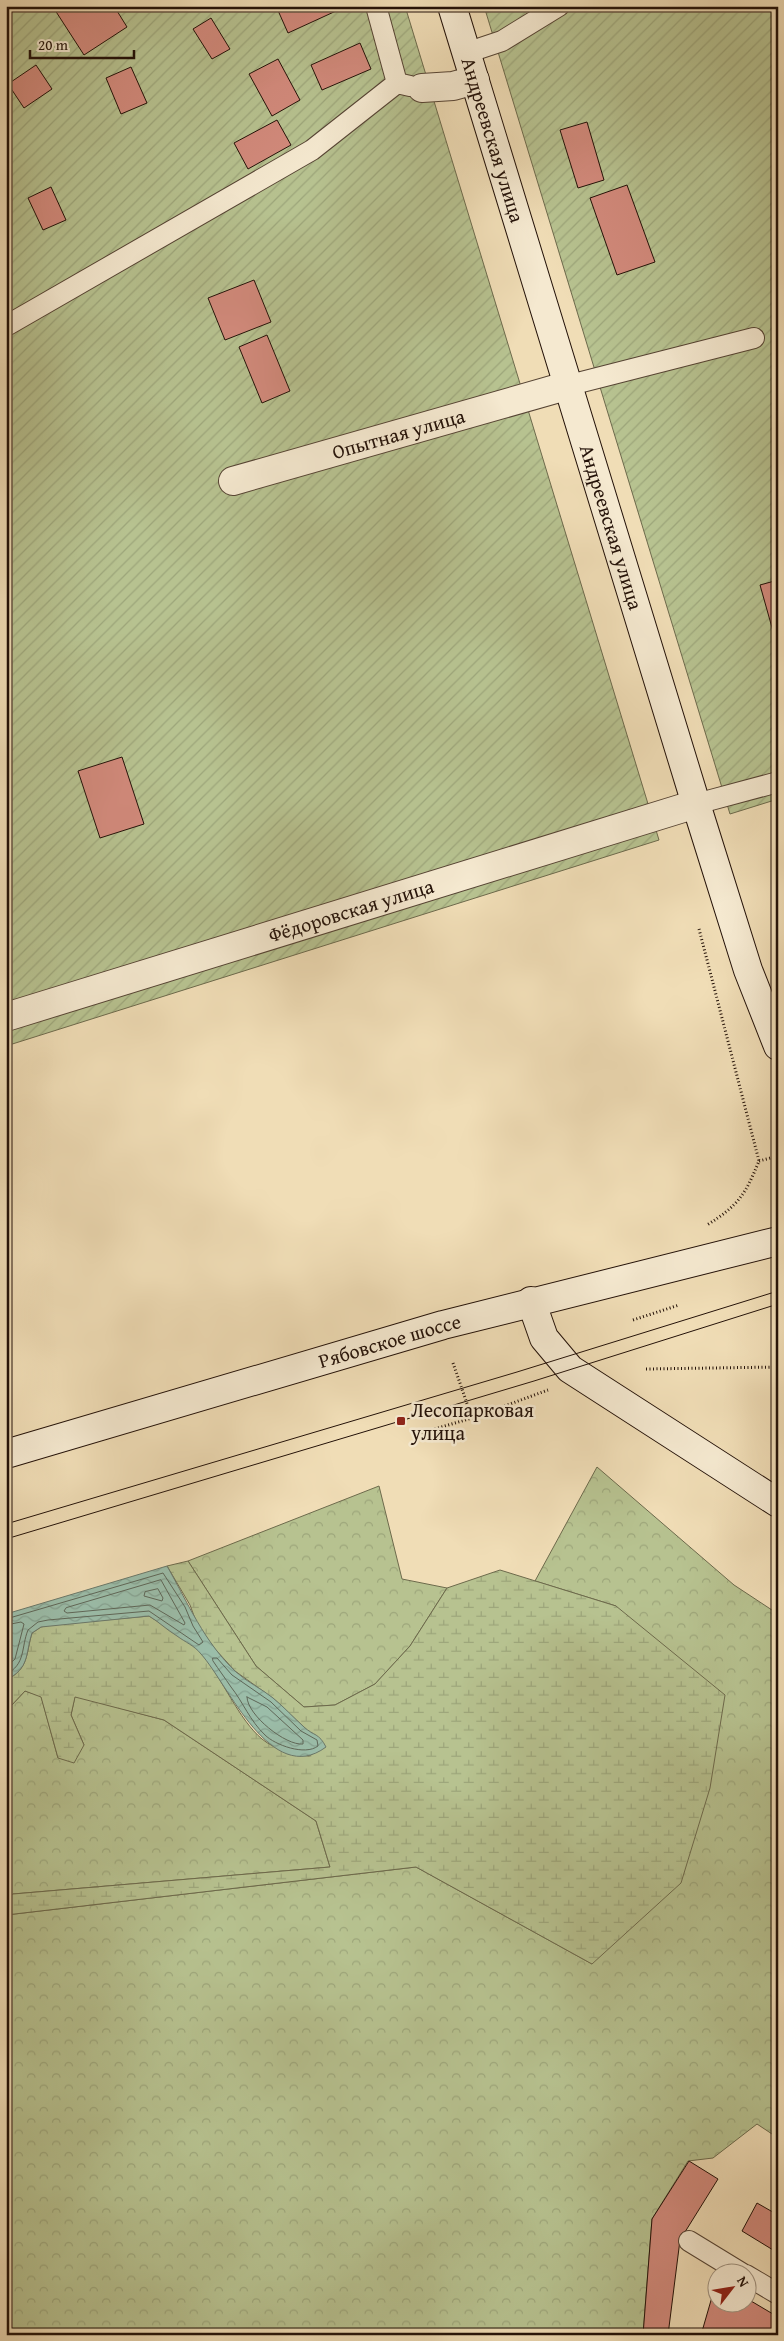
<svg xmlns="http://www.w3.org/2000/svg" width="784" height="2341" font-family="'Gentium Book Plus',serif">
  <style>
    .forest { fill: url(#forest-crowns); stroke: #6d6a4c }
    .wetland { fill: url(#wetland-marsh); stroke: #6d6a4c }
    .garden { fill: url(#garden-furrows); stroke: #6d6a4c }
    .water { fill: url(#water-waves); stroke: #6b7869 }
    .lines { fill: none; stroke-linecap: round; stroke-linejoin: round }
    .shore { stroke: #5f6758; stroke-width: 1 }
    .building { fill: #d28a7c; stroke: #231108 }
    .lane-casing { stroke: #564434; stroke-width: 22 }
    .street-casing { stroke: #564434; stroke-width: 30 }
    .secondary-casing { stroke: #231108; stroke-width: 30 }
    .path { stroke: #231108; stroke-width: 3; stroke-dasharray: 1 2.5; stroke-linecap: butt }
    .lane { stroke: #f5e9d0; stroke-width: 20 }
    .street { stroke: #f5e9d0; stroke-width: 28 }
    .secondary { stroke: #f5e9d0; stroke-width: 28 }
    .tram { stroke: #231108; stroke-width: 1 }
    .poi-dot { fill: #8f2418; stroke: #f5e9d0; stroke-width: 2 }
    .labels { text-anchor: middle; stroke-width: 5; stroke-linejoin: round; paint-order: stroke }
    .street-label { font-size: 20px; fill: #231108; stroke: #f5e9d0 }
    .poi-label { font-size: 20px; fill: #231108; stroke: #f5e9d0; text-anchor: start }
  </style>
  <defs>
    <pattern id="forest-crowns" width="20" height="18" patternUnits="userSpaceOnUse" patternTransform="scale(1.25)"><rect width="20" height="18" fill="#b7c290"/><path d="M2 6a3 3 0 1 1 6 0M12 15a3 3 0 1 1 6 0" fill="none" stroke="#9da67b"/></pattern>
    <pattern id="wetland-marsh" width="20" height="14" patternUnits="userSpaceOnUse" patternTransform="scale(1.25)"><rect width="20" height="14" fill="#b7c290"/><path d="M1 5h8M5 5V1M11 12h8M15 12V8" fill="none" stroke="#9da67b"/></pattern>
    <pattern id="garden-furrows" width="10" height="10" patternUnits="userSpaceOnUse" patternTransform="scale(1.25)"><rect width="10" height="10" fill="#b7c290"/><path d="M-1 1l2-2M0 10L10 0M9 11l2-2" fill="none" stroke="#9da67b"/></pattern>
    <pattern id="water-waves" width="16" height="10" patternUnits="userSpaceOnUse" patternTransform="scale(1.25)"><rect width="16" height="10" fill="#9bbda9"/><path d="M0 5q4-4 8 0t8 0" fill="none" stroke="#85a190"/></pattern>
  </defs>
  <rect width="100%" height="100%" fill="#f0ddb6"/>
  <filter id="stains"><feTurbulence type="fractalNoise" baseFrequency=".004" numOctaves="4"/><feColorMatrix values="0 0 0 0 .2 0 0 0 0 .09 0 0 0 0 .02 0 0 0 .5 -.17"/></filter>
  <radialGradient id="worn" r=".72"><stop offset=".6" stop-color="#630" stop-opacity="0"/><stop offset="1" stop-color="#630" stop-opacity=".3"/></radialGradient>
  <path class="forest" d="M597 1467 734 1585 778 1614V2138L757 2124 713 2158 688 2161 652 2219 643 2335H6V1915L416 1867 592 1964 616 1606 535 1581Z
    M379 1486 402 1579 447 1588 410 1646 375 1684 335 1705 304 1707 256 1666 188 1561Z
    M25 1691 41 1696 58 1758 84 1745 71 1715 75 1696 164 1720 316 1821 330 1867 13 1894 6 1898V1760L9 1754 10 1707Z"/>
  <path class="wetland" d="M188 1561 256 1666 304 1707 335 1705 375 1684 410 1646 447 1588 500 1570 616 1606 725 1695 710 1788 681 1883 592 1964 416 1867 6 1915V1898L13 1894 330 1867 316 1821 164 1720 75 1697 71 1715 84 1745 74 1763 58 1758 41 1697 25 1691 10 1707 9 1754 6 1760V1680C29 1669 26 1653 32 1633L41 1627 49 1625 149 1616C163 1625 193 1643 202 1654 222 1678 239 1720 262 1739 275 1750 293 1753 309 1756L325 1747 274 1699 235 1671 215 1649 197 1624 190 1605 167 1566Z"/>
  <path class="garden" d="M6 6H405L659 840 6 1046Z
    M484 6H778V799L730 814Z"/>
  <path class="water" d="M167 1566C188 1603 204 1642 236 1672 247 1682 262 1689 273 1698 284 1707 294 1718 304 1727 314 1736 319 1733 326 1747 271 1788 228 1684 201 1654 195 1646 185 1642 177 1636 167 1630 159 1622 149 1616L41 1627 32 1633C25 1655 30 1668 6 1680V1614Z"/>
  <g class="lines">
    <path class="shore" d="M161 1580 185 1623 184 1625 150 1605 67 1613 64 1611 66 1608Z
      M158 1589 163 1598 162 1601 144 1596 145 1592Z
      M6 1619 163 1573 185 1607 193 1626 203 1642 199 1645 149 1611 48 1620 38 1622 28 1630C21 1647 26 1665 6 1674
      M6 1625 21 1622 24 1624 15 1659 6 1667
      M213 1658H217L232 1675 271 1702 301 1731 317 1740 318 1746C305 1756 275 1745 265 1735 250 1721 243 1702 231 1687 225 1678 219 1670 213 1661Z
      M247 1697 267 1707 303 1740V1744C286 1746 247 1715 247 1697Z"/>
  </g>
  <path class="building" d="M114 6 127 27 84 55 53 7Z
    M276 6H334L336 11 288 33Z
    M211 18 230 49 212 59 193 29Z
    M360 43 371 69 322 90 311 65Z
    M278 59 300 100 272 116 249 74Z
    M36 65 52 89 24 108 8 84Z
    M131 67 147 103 121 114 106 78Z
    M277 120 291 145 248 169 234 143Z
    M587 122 604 180 578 188 560 130Z
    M627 185 655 262 617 275 590 198Z
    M51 187 66 220 43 230 28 198Z
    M254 280 271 322 225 340 208 298Z
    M267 335 290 391 262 403 239 347Z
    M778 580V649L760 585Z
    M122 757 144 824 100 838 78 771Z
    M689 2161 718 2179 680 2240 668 2335H643L652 2219Z
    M757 2203 778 2215V2253L742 2231Z
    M716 2283V2304H746V2298L778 2317V2335H701Z"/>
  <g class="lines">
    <g class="lane-casing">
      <path id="lane" d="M376 6 397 83 410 86
        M466 53 502 41 559 6
        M6 326 312 150 397 83
        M566 386 754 338
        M696 804 778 782
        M689 2241 743 2274
        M746 2275 778 2294"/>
    </g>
    <g class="street-casing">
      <g id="street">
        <path d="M422 88 453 86 475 80"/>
        <path id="s1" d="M233 481 566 386"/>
        <path id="s2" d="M6 1017 696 804"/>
      </g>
    </g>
    <g class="secondary-casing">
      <g id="secondary">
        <path id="s3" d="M452 6 696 804 748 970 778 1046"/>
        <path d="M531 1301 544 1338 570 1369 778 1503"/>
        <path id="s4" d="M6 1454 443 1325 778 1241"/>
      </g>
    </g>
    <path class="path" d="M699 929 759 1161C745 1195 739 1205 707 1225
      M759 1161 778 1156
      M633 1320 679 1305
      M453 1363 472 1418
      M646 1369 778 1367
      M418 1434 472 1418 548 1390"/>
    <use href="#lane" class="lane"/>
    <use href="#street" class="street"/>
    <use href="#secondary" class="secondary"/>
    <path class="tram" d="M6 1524 517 1372 778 1291
      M6 1539 534 1381 778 1304"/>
  </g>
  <rect class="poi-dot" x="396" y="1416" width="10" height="10" rx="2.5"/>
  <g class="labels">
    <g class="street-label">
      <text dy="7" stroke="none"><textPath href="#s3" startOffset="140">Андреевская улица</textPath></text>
      <text dy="7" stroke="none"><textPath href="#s1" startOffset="172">Опытная улица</textPath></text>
      <text dy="7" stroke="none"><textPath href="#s3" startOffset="545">Андреевская улица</textPath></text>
      <text dy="7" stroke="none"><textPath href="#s2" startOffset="361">Фёдоровская улица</textPath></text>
      <text dy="7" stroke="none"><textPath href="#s4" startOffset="400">Рябовское шоссе</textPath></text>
    </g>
    <g class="poi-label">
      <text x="411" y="1417">Лесопарковая<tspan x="411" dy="23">улица</tspan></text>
    </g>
  </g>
  <rect width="784" height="2341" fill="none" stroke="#f0ddb6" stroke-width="25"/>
  <rect x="8" y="8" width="769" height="2326" fill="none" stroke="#231108" stroke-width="2.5"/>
  <rect x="12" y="12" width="759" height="2316" fill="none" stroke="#231108"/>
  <g transform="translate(732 2288) rotate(59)"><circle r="24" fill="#f5e9d0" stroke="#a19380"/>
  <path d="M0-4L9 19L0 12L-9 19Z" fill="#8f2418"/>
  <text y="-8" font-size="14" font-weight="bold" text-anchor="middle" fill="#231108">N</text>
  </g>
  <path d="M30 50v8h104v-8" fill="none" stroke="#231108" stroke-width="2.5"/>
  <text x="38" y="50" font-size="15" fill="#231108" stroke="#f5e9d0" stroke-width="4" paint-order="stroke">20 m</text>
  <rect width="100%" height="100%" filter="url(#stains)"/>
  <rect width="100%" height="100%" fill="url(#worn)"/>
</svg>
